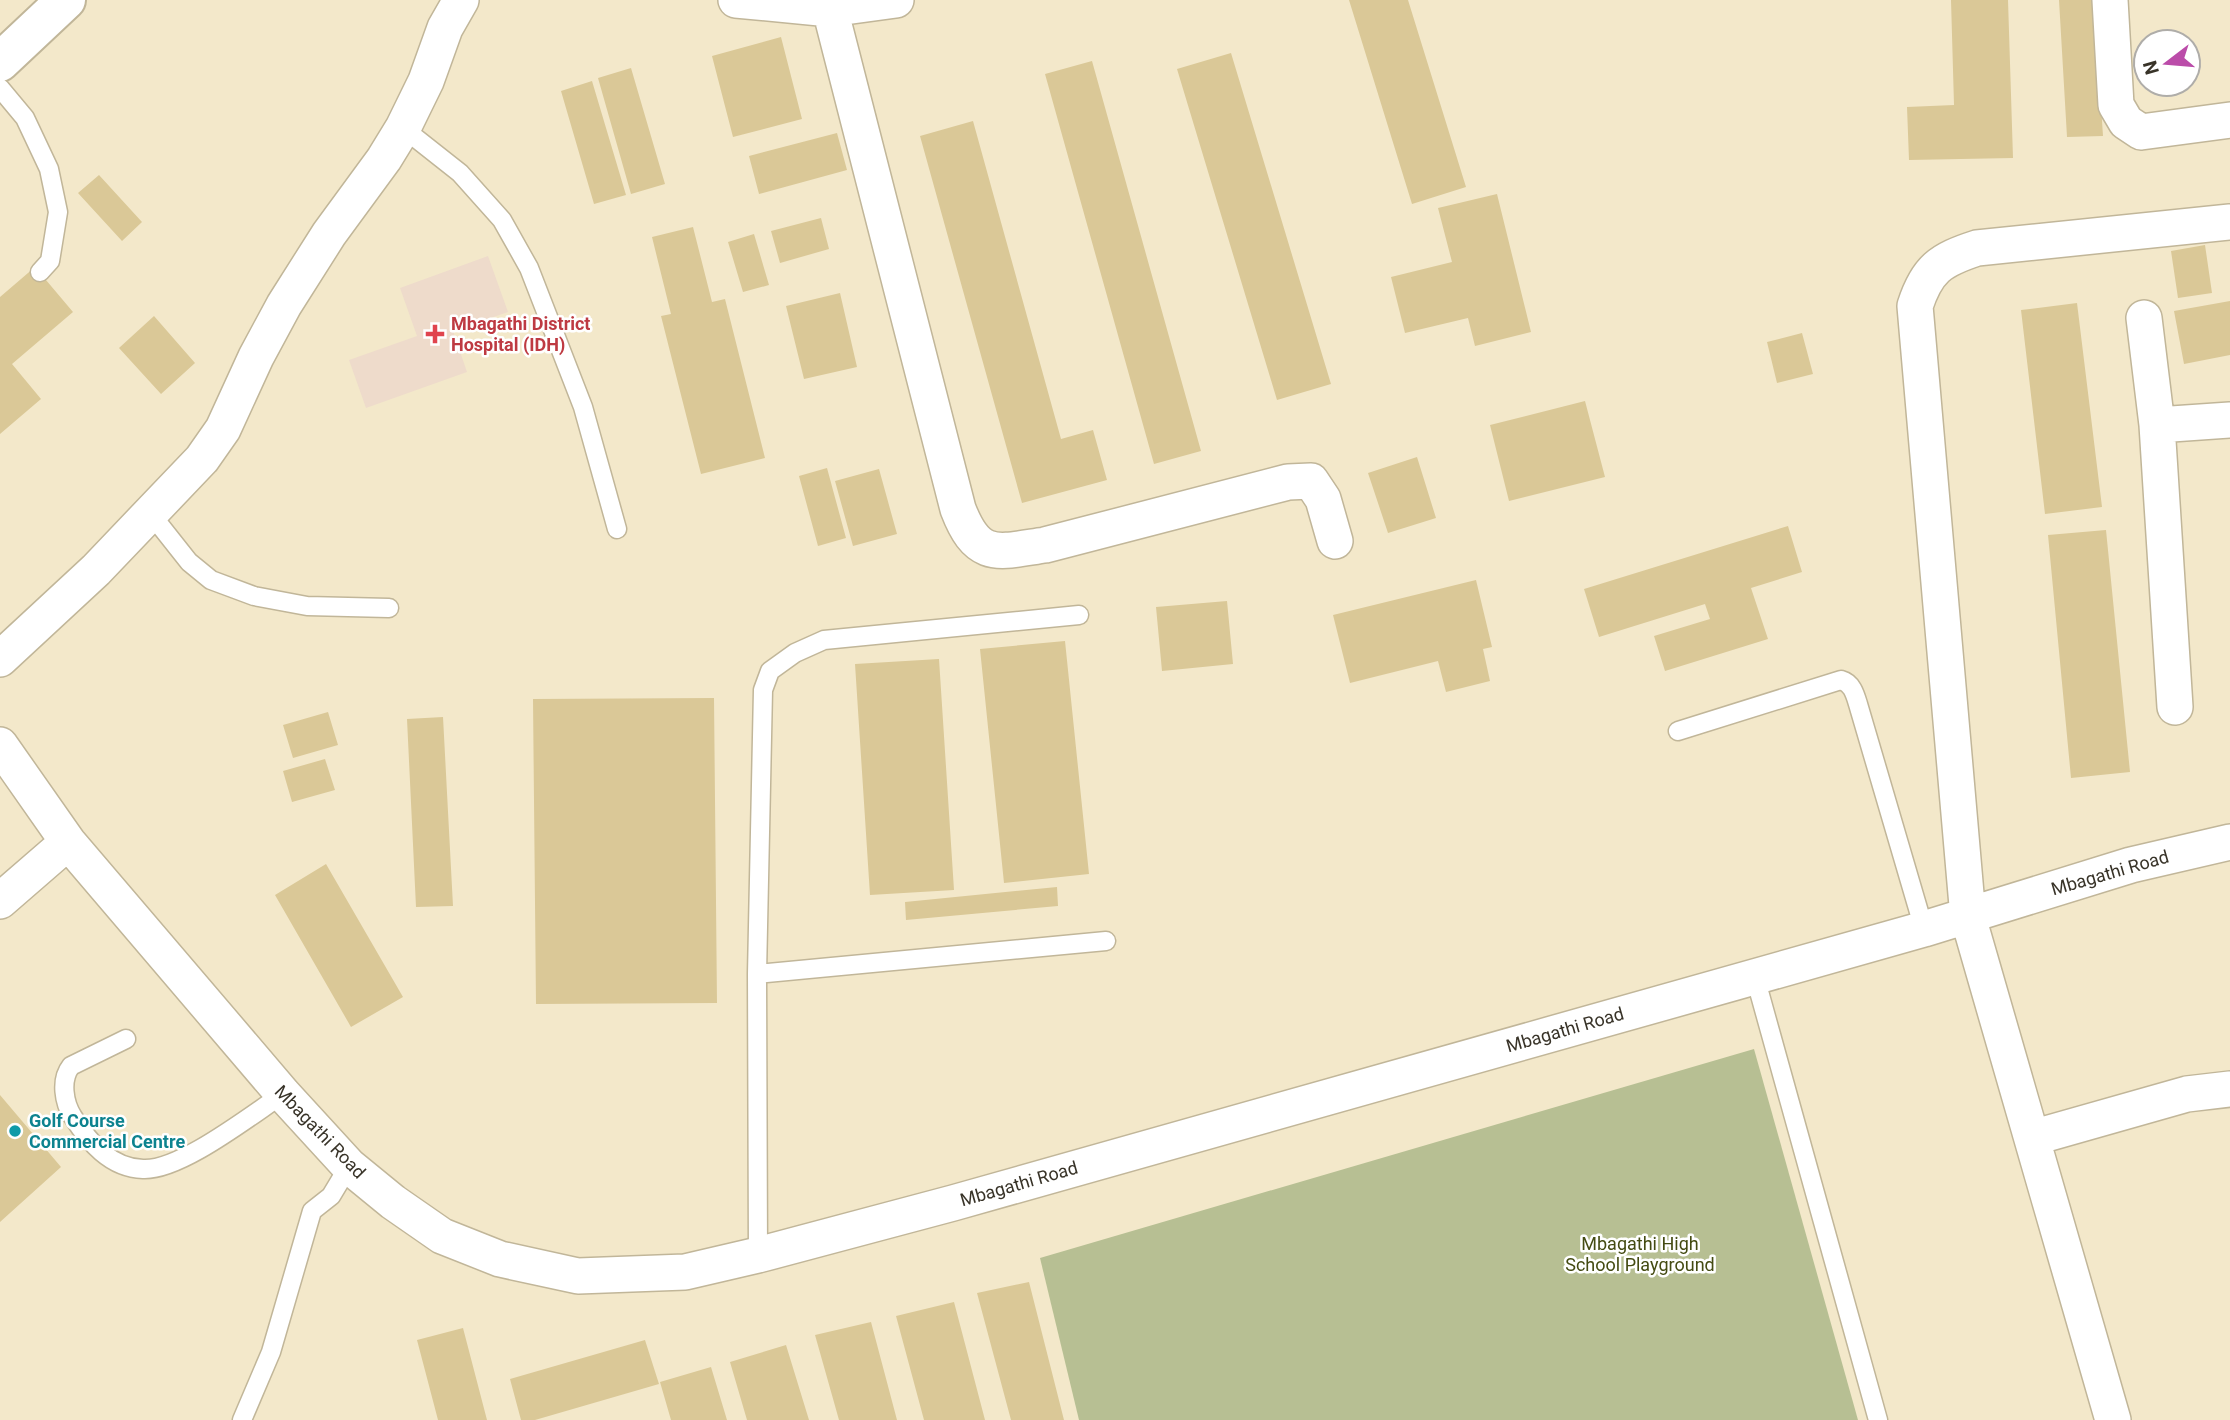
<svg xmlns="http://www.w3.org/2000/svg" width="2230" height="1420" font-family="Roboto,sans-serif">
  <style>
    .medical { fill: #eedbcb }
    .green { fill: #b7bf93 }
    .building { fill: #dac897 }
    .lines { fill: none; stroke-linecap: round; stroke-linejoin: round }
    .service-casing { stroke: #c1b699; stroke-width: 21 }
    .minor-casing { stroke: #c1b699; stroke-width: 38 }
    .secondary-casing { stroke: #c1b699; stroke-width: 42 }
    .service { stroke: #fff; stroke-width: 18 }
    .minor { stroke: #fff; stroke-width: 35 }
    .secondary { stroke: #fff; stroke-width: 38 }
    .health-dot { fill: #e0444e; stroke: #fff; stroke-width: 2.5 }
    .culture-dot { fill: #0f9aa8; stroke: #fff; stroke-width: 2.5 }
    .labels { text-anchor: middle; stroke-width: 5; stroke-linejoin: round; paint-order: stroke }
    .health-label { font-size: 18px; font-weight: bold; fill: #be3a42; stroke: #fff; text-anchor: start }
    .street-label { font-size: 18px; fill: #383328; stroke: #fff }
    .culture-label { font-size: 18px; font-weight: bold; fill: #0d838f; stroke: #fff; text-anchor: start }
    .park-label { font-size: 18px; fill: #444b12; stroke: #fff }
  </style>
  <rect width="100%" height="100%" fill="#f3e8ca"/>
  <path class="medical" d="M488 256 508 312 453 331 467 372 366 408 349 360 417 336 400 288Z"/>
  <path class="green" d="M1754 1049 1858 1420H1079L1040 1258Z"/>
  <path class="building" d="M1349 0H1408L1466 187 1412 204Z
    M1951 0H2008L2013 158 1909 160 1907 107 1954 105Z
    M2059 0H2094L2103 136 2067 137Z
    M781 37 802 119 733 137 712 56Z
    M1231 53 1331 384 1277 400 1177 69Z
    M1092 61 1201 451 1154 464 1045 74Z
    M631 68 665 184 631 194 598 78Z
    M592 81 626 195 594 204 561 91Z
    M973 121 1061 439 1093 430 1107 480 1022 503 920 136Z
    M837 133 847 170 759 194 749 156Z
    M99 175 142 222 122 241 78 193Z
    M1497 194 1531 332 1475 346 1468 318 1405 333 1391 277 1452 262 1438 208Z
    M821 218 829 249 780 263 771 231Z
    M693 227 712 302 725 299 765 458 701 474 661 316 671 314 652 237Z
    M754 234 769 285 743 292 728 242Z
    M2205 245 2212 293 2178 298 2171 251Z
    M35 267 73 312 12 364 41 399 0 434V297Z
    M840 293 857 367 804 379 786 306Z
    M2230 301V355L2184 364 2174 311Z
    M2077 303 2102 507 2045 514 2021 310Z
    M154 316 195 363 161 394 119 348Z
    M1802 333 1813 374 1777 383 1767 342Z
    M1585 401 1605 477 1509 501 1490 425Z
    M1417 457 1436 518 1388 533 1368 473Z
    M827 468 846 538 818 546 799 476Z
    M879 469 897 534 853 546 835 481Z
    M1788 526 1802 572 1751 588 1768 639 1665 671 1654 636 1710 619 1705 604 1599 637 1584 589Z
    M2106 530 2130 772 2071 778 2048 535Z
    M1476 580 1492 647 1483 649 1490 681 1446 692 1438 661 1350 683 1333 615Z
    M1227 601 1233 664 1162 671 1156 607Z
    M1065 641 1089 874 1004 883 980 649Z
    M939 659 954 890 870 895 855 664Z
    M714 698 717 1003 536 1004 533 699Z
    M328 712 338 745 293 758 283 725Z
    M443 717 453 906 416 907 407 719Z
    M325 759 335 790 292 802 283 771Z
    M326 864 403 997 351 1027 275 895Z
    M1057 887 1058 906 906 920 905 902Z
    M0 1095 61 1167 0 1222Z
    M1029 1282 1064 1420H1011L977 1293Z
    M954 1302 985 1420H924L896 1316Z
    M871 1322 897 1420H839L815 1335Z
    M463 1328 487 1420H438L417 1340Z
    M645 1340 659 1384 535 1420H521L510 1379Z
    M786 1345 809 1420H747L730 1362Z
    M711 1367 727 1420H671L660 1382Z"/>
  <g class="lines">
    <g class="service-casing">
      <path id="service" d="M0 88 25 118 49 169 58 212 50 261 40 272
        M403 128 460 173 502 220 529 268 583 407 617 529
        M151 514 189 562 211 580 254 596 307 606 389 608
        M1678 731 1841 680C1852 683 1855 694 1858 704L1924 929
        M757 974 1106 941
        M1755 977 1878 1420
        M126 1039 71 1066C60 1080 64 1103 73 1117 89 1142 110 1168 143 1169 180 1171 251 1115 283 1094
        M758 1255 757 974 763 690 770 671 795 653 824 640 1079 615
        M242 1420 271 1352 312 1211 331 1196 349 1166"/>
    </g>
    <g class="minor-casing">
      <path id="minor" d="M736 0 830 9 896 0
        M2110 0 2116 105 2126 122 2141 132 2230 120
        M830 9 958 509C978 561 997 552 1045 545L1288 482 1311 481 1323 499 1335 541
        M2144 318 2157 425
        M0 659 96 570 202 459 223 429 256 357 284 305 329 234 384 159 403 128 426 81 445 28 461 0
        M2175 707 2157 425 2230 420
        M0 745 68 842 283 1094 349 1166 393 1202 442 1236 500 1259 578 1276 685 1272 758 1255 953 1203 1924 929 2131 865 2230 842
        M0 901 68 842
        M2032 1138 2187 1094 2230 1089
        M2113 1420 1968 917 1915 306C1927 269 1940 260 1977 248L2230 222"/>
    </g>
    <g class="secondary-casing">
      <path id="secondary" d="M0 62 66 0"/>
    </g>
    <use href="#service" class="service"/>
    <use href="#minor" class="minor"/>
    <use href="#secondary" class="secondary"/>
  </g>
  <path class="health-dot" d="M431.5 323.5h7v7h7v7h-7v7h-7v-7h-7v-7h7z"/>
  <circle class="culture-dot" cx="15" cy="1131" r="7"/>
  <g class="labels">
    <g class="health-label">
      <text x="451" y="330">Mbagathi District<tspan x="451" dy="21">Hospital (IDH)</tspan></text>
    </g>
    <g class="street-label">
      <text transform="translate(2110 873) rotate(-16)" y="6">Mbagathi Road</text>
      <text transform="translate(1565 1030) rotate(-16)" y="6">Mbagathi Road</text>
      <text transform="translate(320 1132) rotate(46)" y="6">Mbagathi Road</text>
      <text transform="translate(1019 1184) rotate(-16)" y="6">Mbagathi Road</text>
    </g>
    <g class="culture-label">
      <text x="29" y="1127">Golf Course<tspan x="29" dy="21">Commercial Centre</tspan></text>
    </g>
    <g class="park-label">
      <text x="1640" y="1250">Mbagathi High<tspan x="1640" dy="21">School Playground</tspan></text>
    </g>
  </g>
  <g transform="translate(2167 63) rotate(254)"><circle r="33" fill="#ffffff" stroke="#afada9" stroke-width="2"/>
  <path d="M0-5L12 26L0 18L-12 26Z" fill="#bb4ca9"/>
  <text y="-10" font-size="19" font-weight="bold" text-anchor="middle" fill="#383328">N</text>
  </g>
</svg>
